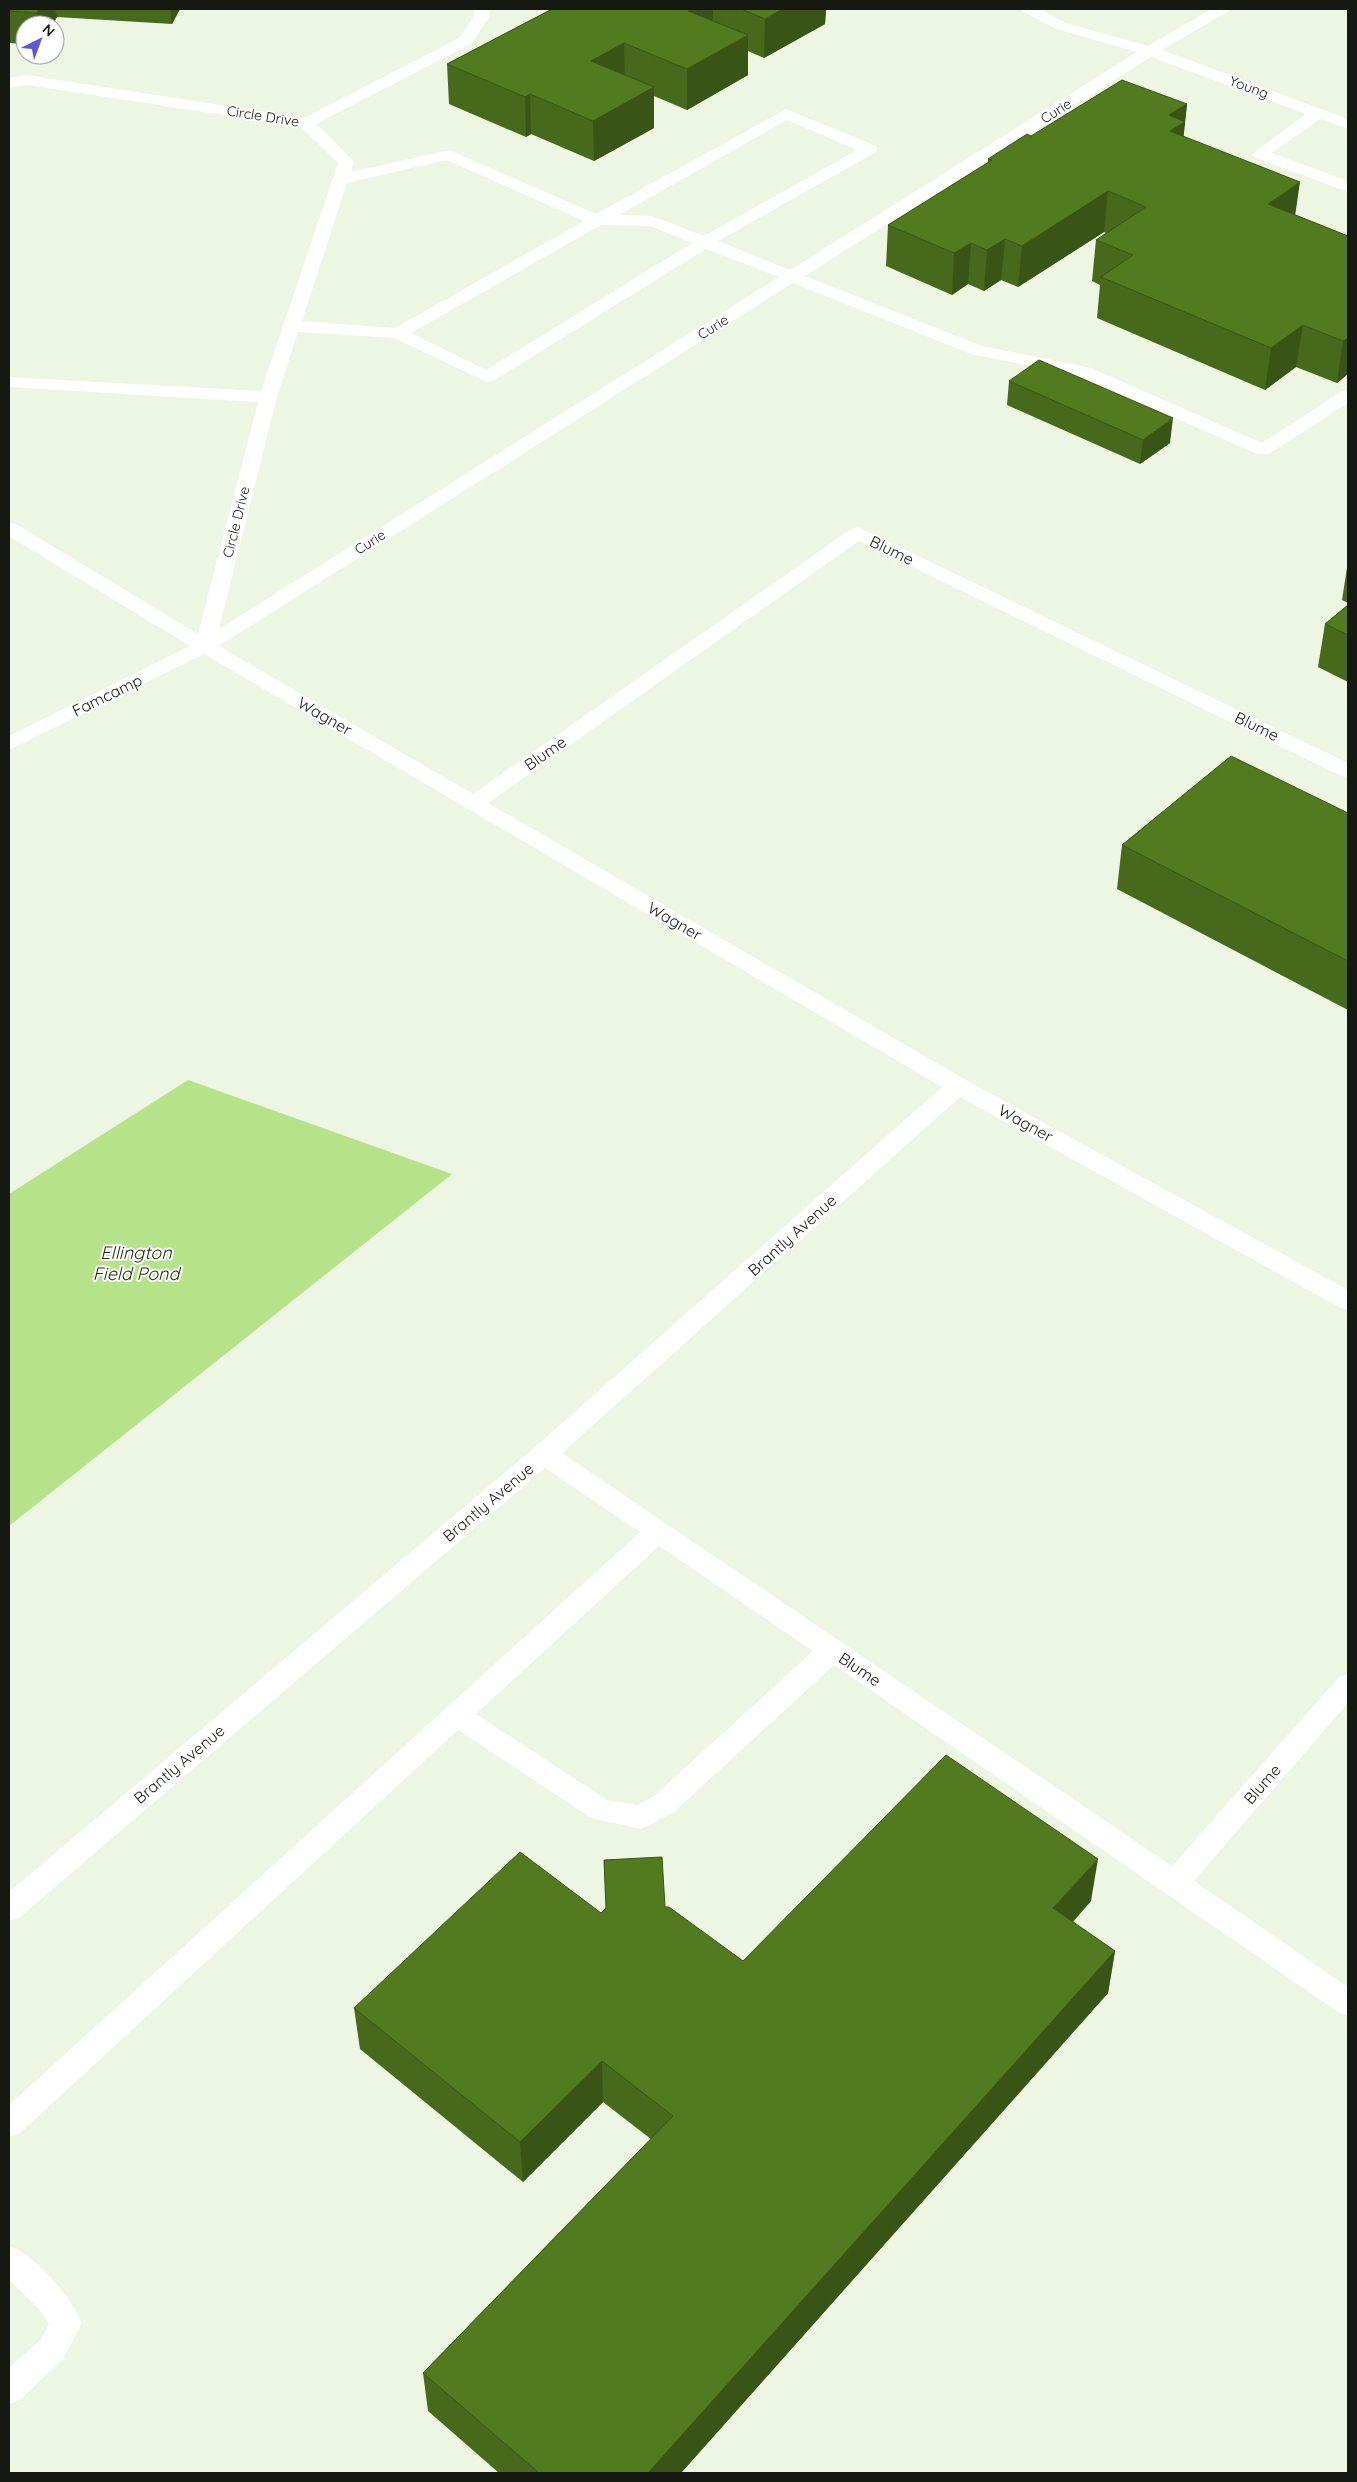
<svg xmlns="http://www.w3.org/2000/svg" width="1357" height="2482" font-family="Quicksand,sans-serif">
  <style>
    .water { fill: #b6e389 }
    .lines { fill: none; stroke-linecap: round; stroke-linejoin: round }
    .service { fill: #fff; fill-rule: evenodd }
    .wall { fill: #47691b }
    .shaded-wall { fill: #395516 }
    .building { fill: #527a1f; stroke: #395516 }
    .labels { text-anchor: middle; stroke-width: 4; stroke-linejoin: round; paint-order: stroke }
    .far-street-label { font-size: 14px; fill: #151912; stroke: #fff }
    .street-label { font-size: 16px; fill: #151912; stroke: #fff }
    .water-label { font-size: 18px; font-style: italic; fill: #20300c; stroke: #fff }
  </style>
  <rect width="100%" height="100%" fill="#ecf6e3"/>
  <path class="water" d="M188 1080 452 1174 9 1526V1194Z"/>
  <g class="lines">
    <path class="service" d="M473 9H489L490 16 471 44 316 124 352 159 354 162 351 172 449 150 596 214 786 109 876 146 878 149 876 152 718 241 790 270 1137 52 1056 29 1024 12 1021 9H1040L1066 23 1148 46 1211 9H1230L1227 12 1162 50 1348 119V129L1320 119 1272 153 1348 181V192L1254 157 1252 154 1306 114 1151 57 805 276 982 346 1091 368 1262 443 1342 391 1348 390V403L1269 454H1257L1080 376 971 354 793 283 219 646 473 794 851 529 858 527 1348 763V777L1341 776 859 541 488 803 966 1080 1348 1290V1310L1339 1307 960 1097 562 1453 1172 1866 1339 1677 1348 1674V1703L1194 1881 1348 1987V2016L1338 2012 834 1665 674 1812 641 1829 591 1818 458 1730 20 2133 9 2137V2105L640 1532 545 1468 19 1918 9 1921V1892L535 1447 942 1087 204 654 9 750V736L190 646 9 536V522L16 524 198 634 258 402 9 387V377L261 391 338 163 301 127 27 85 9 88V78L27 75 304 118 459 38 474 16ZM787 120 857 150 704 236 652 216 619 215ZM447 160 584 221 395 328 302 321 347 183ZM601 225 650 226 692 243 486 370 411 333ZM706 249 779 277 219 629 277 397 298 332 394 338 487 382 493 381ZM659 1546 813 1651 654 1796 638 1805 607 1800 476 1714Z
      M9 2246C37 2256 70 2296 82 2323L63 2359 20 2400 9 2404V2368L41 2339 49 2324 39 2309 9 2280Z"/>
  </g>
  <path class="wall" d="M9 9H180L172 24 57 17 52 25H25V44L9 43Z
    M552 9H826L825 24 764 58 748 51V75L687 110 654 96V128L594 161 531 134 526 137 449 104 447 64Z
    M1187 104 1183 137 1295 215 1348 236V374L1337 383 1296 367 1265 390 1097 318 1100 285 1092 281 1096 240 1106 233 1104 232 1018 287 1001 280 984 291 968 284 952 295 886 266 888 225 988 163V159L1031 136Z
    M1009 381 1170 443 1140 464 1007 405Z
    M1348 561V603L1342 600Z
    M1348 605V682L1318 667 1325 624Z
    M1348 813V1010L1117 889 1122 845Z
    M604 1860 665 1907 743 1961 1091 1901 1073 1922 1115 1951 1108 1993 681 2473H499L428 2411 423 2373 651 2139 603 2102 523 2182 360 2049 354 2008 601 1913 606 1909Z"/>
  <path class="shaded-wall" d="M39 9H55L57 17 52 25H39L37 13Z
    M170 9H180L172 24Z
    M693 9H713L712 37 688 11Z
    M783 9H826L825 24 764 58 765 19Z
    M748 35V75L687 110V69Z
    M624 43 625 83 591 61Z
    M654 87V128L594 161 593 121Z
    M530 94 531 134 526 137 525 97Z
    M1187 104 1181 162 1166 172 1169 115Z
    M1300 182 1294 223 1268 204Z
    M1108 191 1104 232 1018 287 1022 246Z
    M1005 239 1001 280 984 291 987 250Z
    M971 243 968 284 952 295 954 253Z
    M1303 325 1296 367 1265 390 1271 348Z
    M1348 338V374L1337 383 1343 341Z
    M1173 418 1170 443 1140 464 1143 440Z
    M1098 1859 1091 1901 1047 1949 1053 1908Z
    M1115 1951 1108 1993 681 2473H648Z
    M602 2061 603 2102 523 2182 520 2142Z"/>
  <path class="building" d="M9 9H39L37 13 9 11Z
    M552 9H693L688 11 748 35 687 69 624 43 591 61 654 87 593 121 530 94 525 97 447 64Z
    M741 9H783L765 19Z
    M1122 80 1187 104 1169 115 1185 122 1170 131 1300 182 1268 204 1348 236V338L1343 341 1303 325 1271 348 1101 277 1133 255 1096 240 1146 207 1108 191 1022 246 1005 239 987 250 971 243 954 253 888 225 992 160 988 159 1027 134 1031 136Z
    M1039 360 1173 418 1143 440 1009 381Z
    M1348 605V635L1325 624Z
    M1231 756 1348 813V961L1122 845Z
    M946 1755 1098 1859 1053 1908 1115 1951 648 2473H539L423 2373 673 2116 602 2061 520 2142 354 2008 520 1852 601 1913 606 1908 604 1860 662 1857 665 1907H669L743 1961Z"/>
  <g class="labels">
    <g class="far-street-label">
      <text transform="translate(1249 87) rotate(20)" y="5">Young</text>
      <text transform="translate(1056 111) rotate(-32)" y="5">Curie</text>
      <text transform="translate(263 116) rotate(9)" y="5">Circle Drive</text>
      <text transform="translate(713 327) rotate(-32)" y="5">Curie</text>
      <text transform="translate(236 522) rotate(-76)" y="5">Circle Drive</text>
      <text transform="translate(370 542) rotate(-32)" y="5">Curie</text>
    </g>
    <g class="street-label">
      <text transform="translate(892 550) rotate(26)" y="6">Blume</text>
      <text transform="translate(107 695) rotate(-26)" y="6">Famcamp</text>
      <text transform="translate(325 716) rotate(30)" y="6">Wagner</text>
      <text transform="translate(1257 726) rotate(26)" y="6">Blume</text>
      <text transform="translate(545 753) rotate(-35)" y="6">Blume</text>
      <text transform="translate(675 921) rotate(30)" y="6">Wagner</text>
      <text transform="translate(1026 1123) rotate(29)" y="6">Wagner</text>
      <text transform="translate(792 1235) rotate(-42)" y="6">Brantly Avenue</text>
      <text transform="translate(488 1502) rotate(-40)" y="6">Brantly Avenue</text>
      <text transform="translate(860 1669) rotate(34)" y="6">Blume</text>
      <text transform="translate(179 1764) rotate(-40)" y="6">Brantly Avenue</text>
      <text transform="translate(1262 1784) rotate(-49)" y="6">Blume</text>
    </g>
    <g class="water-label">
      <text x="136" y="1259">Ellington<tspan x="136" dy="21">Field Pond</tspan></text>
    </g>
  </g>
  <rect width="1357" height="2482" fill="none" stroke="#151912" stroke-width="20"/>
  <g transform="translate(40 40) rotate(42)"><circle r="24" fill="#ffffff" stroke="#a1a3a0"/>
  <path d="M0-4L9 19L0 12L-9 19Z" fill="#5e59d1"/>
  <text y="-8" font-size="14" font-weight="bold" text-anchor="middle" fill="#151912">N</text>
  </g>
</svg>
